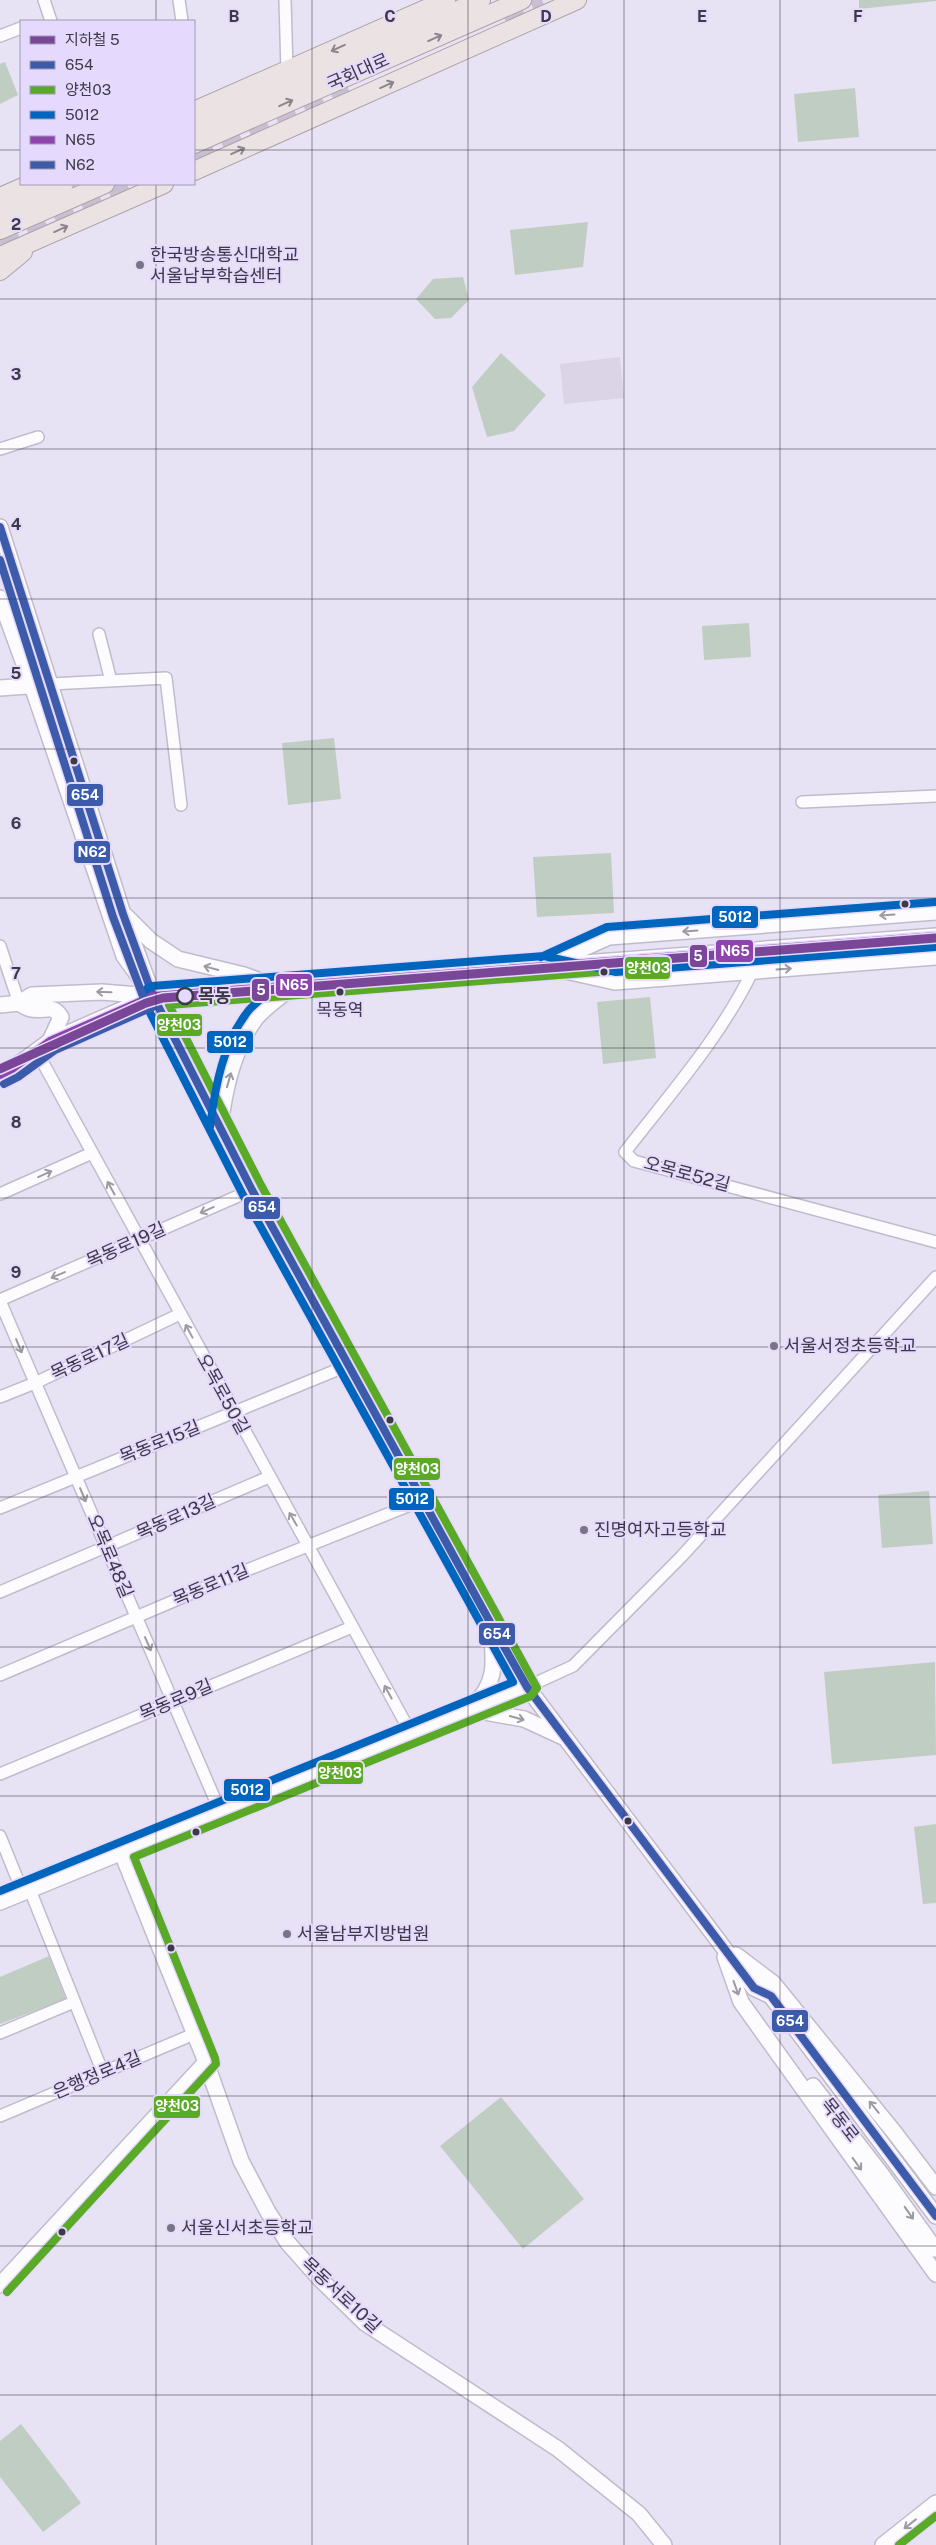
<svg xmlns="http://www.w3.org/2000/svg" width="936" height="2545" font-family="'Public Sans','Noto Sans KR',sans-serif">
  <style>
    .commercial { fill: #dbd3e6 }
    .green { fill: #c0cdc3 }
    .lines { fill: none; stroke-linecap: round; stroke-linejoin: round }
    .highway-tunnel { stroke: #c6c0d2; stroke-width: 20; stroke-dasharray: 20 10; stroke-linecap: butt }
    .street-casing { stroke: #c0bccb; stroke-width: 14 }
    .secondary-casing { stroke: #c0bccb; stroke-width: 18 }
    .primary-casing { stroke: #b0a2a8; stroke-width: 20 }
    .street { stroke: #fcfbfe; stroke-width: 11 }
    .secondary { stroke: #fcfbfe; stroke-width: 15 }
    .primary { stroke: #eae2e3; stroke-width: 18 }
    .bus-1-casing { stroke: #e5dafd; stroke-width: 11 }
    .bus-2-casing { stroke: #e5dafd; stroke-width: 11 }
    .bus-3-casing { stroke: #e5dafd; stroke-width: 11 }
    .bus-4-casing { stroke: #e5dafd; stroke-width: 11 }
    .bus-5-casing { stroke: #e5dafd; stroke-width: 11 }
    .bus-1 { stroke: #3d5bab; stroke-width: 8 }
    .bus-2 { stroke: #5aaa27; stroke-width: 8 }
    .bus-3 { stroke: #0065bd; stroke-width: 8 }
    .bus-4 { stroke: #8e44ad; stroke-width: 8 }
    .bus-5 { stroke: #3d5bab; stroke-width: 8 }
    .metro-1-casing { stroke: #e5dafd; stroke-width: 12 }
    .metro-1 { stroke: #794698; stroke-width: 9 }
    .oneway { stroke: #8b858d }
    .oneway2 { stroke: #9c9aa2 }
    .grid { fill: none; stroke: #3d3947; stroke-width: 1; stroke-opacity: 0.55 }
    .poi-dot { fill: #797484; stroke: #e5dafd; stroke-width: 2 }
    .bus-dot { fill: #3d3947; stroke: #e5dafd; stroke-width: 2 }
    .stop-dot { fill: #e5dafd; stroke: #3d3947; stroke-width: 2.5 }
    .labels { text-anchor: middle; stroke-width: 4; stroke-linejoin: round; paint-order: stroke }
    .bus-label { font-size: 17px; fill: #3d3947; stroke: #e5dafd }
    .street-label { font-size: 18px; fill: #3d3947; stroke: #e5dafd }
    .poi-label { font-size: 18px; fill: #3d3947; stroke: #e5dafd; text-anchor: start }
    .stop-label { font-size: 18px; font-weight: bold; fill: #3d3947; stroke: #e5dafd; text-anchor: start }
    .grid-label { font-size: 16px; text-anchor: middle; font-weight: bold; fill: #3d3947; stroke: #e5dafd; stroke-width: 4; stroke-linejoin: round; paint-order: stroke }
    .line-badge { stroke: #e5dafd; stroke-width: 2 }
    .badge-label { font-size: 14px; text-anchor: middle; font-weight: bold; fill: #fff }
  </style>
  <rect width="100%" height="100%" fill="#e8e2f5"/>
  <path class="commercial" d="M620 357 624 398 564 404 560 364Z"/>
  <path class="green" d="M859 0H936V1L859 9Z
    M5 62 18 95 0 104V64Z
    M855 88 859 137 798 142 794 94Z
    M588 222 583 267 515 275 510 230Z
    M463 277 469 300 451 318 435 319 416 299 433 279Z
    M501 353 546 395 514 431 487 437 472 387Z
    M749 623 751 657 704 660 702 626Z
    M334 738 341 799 288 805 282 743Z
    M611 853 614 913 537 917 533 857Z
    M650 997 656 1058 603 1064 597 1002Z
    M929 1491 933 1544 882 1548 878 1495Z
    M935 1662 936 1755 832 1764 824 1672Z
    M936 1824V1903L923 1904 914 1827Z
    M49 1956 66 1999 0 2024V1977Z
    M501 2097 584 2199 523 2249 440 2146Z
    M21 2424 81 2503 43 2532 0 2477V2441Z"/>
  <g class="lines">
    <path class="highway-tunnel" d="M504 17 542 0
      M194 155 347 86
      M0 243 131 184"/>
    <g class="street-casing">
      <path id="street" d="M44 0 51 21
        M179 0 182 21
        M285 0 287 71
        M0 36 21 28
        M0 449 38 437
        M99 634 111 681
        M51 684 166 678 181 805
        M802 802 936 796
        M0 946 19 1003
        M752 972C720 1038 669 1095 625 1152L634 1161 936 1242
        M37 1052 412 1735
        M0 1194 92 1153
        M0 1300 252 1190
        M0 1301 220 1811
        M0 1397 35 1383 180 1314
        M0 1508 349 1365
        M0 1592 269 1477
        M0 1675 237 1574 423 1500
        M527 1687 573 1666 681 1557 936 1277
        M0 1774 352 1627
        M0 1836 23 1893
        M30 1890 103 2073
        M0 2033 74 2002
        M0 2116 194 2034"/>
    </g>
    <g class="secondary-casing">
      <path id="secondary" d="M0 527 123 914 153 996 252 1190 490 1622 527 1687 754 1988 771 1996 936 2216
        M0 598 32 686 124 956 142 981
        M0 688 41 685
        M126 916 151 941 178 959 244 975 271 985
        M555 961 609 937 936 912
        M561 970 615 982 936 957
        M19 1003C22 1005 27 1008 31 1009 44 1012 52 1003 61 1017L50 1041
        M0 1005 19 1003 32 995 102 992 151 996
        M0 1075 12 1069 50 1041 153 996 936 936
        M220 1128C224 1091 233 1049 256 1018 266 1006 282 996 294 985
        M473 1706C498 1682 494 1661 491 1628
        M473 1710 524 1719 563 1737
        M121 1851 206 2062 241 2161 268 2212 288 2243 320 2279 365 2323 558 2449 639 2514 664 2545
        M0 1902 527 1687
        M736 1955 773 1983 894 2132 936 2187
        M725 1957 741 2002 936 2274
        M813 2086 882 2175 935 2249
        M0 2285 206 2062
        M883 2545 936 2503"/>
    </g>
    <g class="primary-casing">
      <path id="primary" d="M194 111 446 0
        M194 127 481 0
        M194 144 522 0
        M194 171 577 0
        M0 197 30 184
        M0 212 64 184
        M0 230 105 184
        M0 256 164 184
        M0 271 23 252"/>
    </g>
    <use href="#street" class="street"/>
    <use href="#secondary" class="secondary"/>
    <use href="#primary" class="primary"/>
    <g class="bus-1-casing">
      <path id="bus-1" d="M0 527 123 914 153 996 252 1190 490 1622 527 1687 754 1988 771 1996 936 2216"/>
    </g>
    <g class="bus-2-casing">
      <path id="bus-2" d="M7 2292 216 2064 215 2058 134 1857 531 1696 537 1688 261 1185 169 1005 936 946
        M899 2545 936 2516"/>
    </g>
    <g class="bus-3-casing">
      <path id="bus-3" d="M541 957 607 927 935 902
        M210 1127C215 1087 223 1042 249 1010 260 998 275 988 287 977
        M0 1891 513 1682 243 1195 144 1001C142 993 145 988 152 986L544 956 616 972 935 947"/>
    </g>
    <g class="bus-4-casing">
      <path id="bus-4" d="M0 1075 12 1069 50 1041 153 996 936 936"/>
    </g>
    <g class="bus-5-casing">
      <path id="bus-5" d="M0 560 113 917 144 999
        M4 1084 18 1077 55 1050 157 1005"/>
    </g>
    <use href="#bus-1" class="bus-1"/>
    <use href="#bus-2" class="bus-2"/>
    <use href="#bus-3" class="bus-3"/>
    <use href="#bus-4" class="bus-4"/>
    <use href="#bus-5" class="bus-5"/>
    <g class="metro-1-casing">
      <path id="metro-1" d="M0 1069 146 1003 163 998 936 938"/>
    </g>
    <use href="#metro-1" class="metro-1"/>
  </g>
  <defs><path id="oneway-shaft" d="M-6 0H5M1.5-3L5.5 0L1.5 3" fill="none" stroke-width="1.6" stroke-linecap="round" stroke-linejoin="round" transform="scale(1.25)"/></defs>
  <g class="oneway">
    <use href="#oneway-shaft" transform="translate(435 38) rotate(-24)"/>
    <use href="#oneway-shaft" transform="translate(338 48) rotate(155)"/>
    <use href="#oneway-shaft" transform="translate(387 85) rotate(-24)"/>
    <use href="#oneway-shaft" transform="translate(286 103) rotate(-24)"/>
    <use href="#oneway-shaft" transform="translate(238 151) rotate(-24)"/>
    <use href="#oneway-shaft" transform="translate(61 229) rotate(-24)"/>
  </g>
  <g class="oneway2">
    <use href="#oneway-shaft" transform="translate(887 915) rotate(176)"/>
    <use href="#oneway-shaft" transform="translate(690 931) rotate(176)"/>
    <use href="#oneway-shaft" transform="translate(211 968) rotate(-165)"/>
    <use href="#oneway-shaft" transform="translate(784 969) rotate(-4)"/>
    <use href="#oneway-shaft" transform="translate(104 992) rotate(-178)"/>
    <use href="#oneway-shaft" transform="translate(229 1080) rotate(-74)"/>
    <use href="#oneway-shaft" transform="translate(45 1174) rotate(-24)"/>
    <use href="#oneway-shaft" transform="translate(111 1188) rotate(-119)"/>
    <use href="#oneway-shaft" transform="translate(207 1210) rotate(156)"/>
    <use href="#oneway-shaft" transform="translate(58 1275) rotate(157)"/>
    <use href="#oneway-shaft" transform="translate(189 1331) rotate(-118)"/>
    <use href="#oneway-shaft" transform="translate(19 1346) rotate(67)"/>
    <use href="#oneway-shaft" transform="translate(83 1495) rotate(67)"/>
    <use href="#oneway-shaft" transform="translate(293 1519) rotate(-120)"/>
    <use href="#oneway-shaft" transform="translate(148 1644) rotate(66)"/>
    <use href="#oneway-shaft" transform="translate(388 1692) rotate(-119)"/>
    <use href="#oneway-shaft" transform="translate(517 1718) rotate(16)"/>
    <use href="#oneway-shaft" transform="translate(736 1988) rotate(70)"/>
    <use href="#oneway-shaft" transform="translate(874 2107) rotate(-129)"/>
    <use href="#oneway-shaft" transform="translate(857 2164) rotate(54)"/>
    <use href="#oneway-shaft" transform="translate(909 2213) rotate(55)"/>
    <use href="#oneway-shaft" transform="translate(910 2524) rotate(142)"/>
  </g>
  <path class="grid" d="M156 0V21M312 0V2545M468 0V2545M624 0V2545M780 0V2545M0 150H21M194 150H936M156 184V2545M0 299H936M0 449H936M0 599H936M0 749H936M0 898H936M0 1048H936M0 1198H936M0 1347H936M0 1497H936M0 1647H936M0 1796H936M0 1946H936M0 2096H936M0 2246H936M0 2395H936"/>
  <g class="poi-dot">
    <circle cx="140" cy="265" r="5"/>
    <circle cx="774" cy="1346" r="5"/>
    <circle cx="584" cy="1530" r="5"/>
    <circle cx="287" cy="1934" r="5"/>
    <circle cx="171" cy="2228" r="5"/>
  </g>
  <g class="bus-dot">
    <circle cx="74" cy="761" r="4.5"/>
    <circle cx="905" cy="904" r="4.5"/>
    <circle cx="604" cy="972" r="4.5"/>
    <circle cx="340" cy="992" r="4.5"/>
    <circle cx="390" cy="1420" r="4.5"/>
    <circle cx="628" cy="1821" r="4.5"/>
    <circle cx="196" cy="1832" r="4.5"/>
    <circle cx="171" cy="1948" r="4.5"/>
    <circle cx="62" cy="2232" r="4.5"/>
  </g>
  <circle class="stop-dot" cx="185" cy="996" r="8"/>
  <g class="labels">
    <g class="bus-label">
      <text x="340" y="1016">목동역</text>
    </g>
    <g class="street-label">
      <text transform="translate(358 72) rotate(-24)" y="6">국회대로</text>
      <text transform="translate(687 1174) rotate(15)" y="6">오목로52길</text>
      <text transform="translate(126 1245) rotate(-24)" y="6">목동로19길</text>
      <text transform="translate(90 1357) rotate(-25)" y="6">목동로17길</text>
      <text transform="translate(223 1394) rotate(61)" y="6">오목로50길</text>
      <text transform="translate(160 1442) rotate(-22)" y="6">목동로15길</text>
      <text transform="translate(176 1517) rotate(-24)" y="6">목동로13길</text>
      <text transform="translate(110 1556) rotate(67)" y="6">오목로48길</text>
      <text transform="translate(211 1585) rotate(-23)" y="6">목동로11길</text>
      <text transform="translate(176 1700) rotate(-23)" y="6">목동로9길</text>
      <text transform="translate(97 2075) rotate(-23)" y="6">은행정로4길</text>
      <text transform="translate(840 2120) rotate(52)" y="6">목동로</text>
      <text transform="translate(341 2295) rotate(43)" y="6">목동서로10길</text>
    </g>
    <g class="poi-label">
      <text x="150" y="261">한국방송통신대학교<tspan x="150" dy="21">서울남부학습센터</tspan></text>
      <text x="784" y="1352">서울서정초등학교</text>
      <text x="594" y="1536">진명여자고등학교</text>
      <text x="297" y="1940">서울남부지방법원</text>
      <text x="181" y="2234">서울신서초등학교</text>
    </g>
    <g class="stop-label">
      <text x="198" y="1002">목동</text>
    </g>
  </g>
  <g class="grid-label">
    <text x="234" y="22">B</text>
    <text x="390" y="22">C</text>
    <text x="546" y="22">D</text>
    <text x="702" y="22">E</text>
    <text x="858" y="22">F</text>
    <text x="16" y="230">2</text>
    <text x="16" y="380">3</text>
    <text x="16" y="530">4</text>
    <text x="16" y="679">5</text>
    <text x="16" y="829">6</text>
    <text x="16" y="979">7</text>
    <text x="16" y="1128">8</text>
    <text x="16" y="1278">9</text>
  </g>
  <g class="line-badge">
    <rect x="66" y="783" width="38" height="24" rx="5" fill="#3d5bab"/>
    <rect x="73" y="840" width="38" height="24" rx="5" fill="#3d5bab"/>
    <rect x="711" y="905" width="48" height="24" rx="5" fill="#0065bd"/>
    <rect x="715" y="939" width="39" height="24" rx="5" fill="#8e44ad"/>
    <rect x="689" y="944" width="19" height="24" rx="5" fill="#794698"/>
    <rect x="624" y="956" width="47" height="24" rx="5" fill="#5aaa27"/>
    <rect x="275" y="973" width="38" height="24" rx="5" fill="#8e44ad"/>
    <rect x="251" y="978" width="19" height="24" rx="5" fill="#794698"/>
    <rect x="156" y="1013" width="47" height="24" rx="5" fill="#5aaa27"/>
    <rect x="206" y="1030" width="48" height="24" rx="5" fill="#0065bd"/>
    <rect x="243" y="1196" width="38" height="24" rx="5" fill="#3d5bab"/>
    <rect x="393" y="1457" width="48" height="24" rx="5" fill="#5aaa27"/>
    <rect x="388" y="1487" width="47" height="24" rx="5" fill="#0065bd"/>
    <rect x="478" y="1622" width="38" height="24" rx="5" fill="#3d5bab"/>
    <rect x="317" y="1761" width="47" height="24" rx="5" fill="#5aaa27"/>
    <rect x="223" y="1778" width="48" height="24" rx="5" fill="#0065bd"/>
    <rect x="771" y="2009" width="38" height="24" rx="5" fill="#3d5bab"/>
    <rect x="153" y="2095" width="48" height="24" rx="5" fill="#5aaa27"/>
  </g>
  <g class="badge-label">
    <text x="85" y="800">654</text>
    <text x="92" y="857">N62</text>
    <text x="735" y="922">5012</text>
    <text x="735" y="956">N65</text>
    <text x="698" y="961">5</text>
    <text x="648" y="973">양천03</text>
    <text x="294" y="990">N65</text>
    <text x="261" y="995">5</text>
    <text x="179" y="1030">양천03</text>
    <text x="230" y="1047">5012</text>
    <text x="262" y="1212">654</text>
    <text x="417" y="1474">양천03</text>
    <text x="412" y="1504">5012</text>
    <text x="497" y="1639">654</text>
    <text x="340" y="1778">양천03</text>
    <text x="247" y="1795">5012</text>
    <text x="790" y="2026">654</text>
    <text x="177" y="2111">양천03</text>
  </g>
  <rect x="20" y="20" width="175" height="165" fill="#e5dafd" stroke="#a29ab4"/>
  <rect x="30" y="36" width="25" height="8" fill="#794698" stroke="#a29ab4"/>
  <text x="65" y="45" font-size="15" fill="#3d3947">지하철 5</text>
  <rect x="30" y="61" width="25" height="8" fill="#3d5bab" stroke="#a29ab4"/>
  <text x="65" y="70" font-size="15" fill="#3d3947">654</text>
  <rect x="30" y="86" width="25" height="8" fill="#5aaa27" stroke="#a29ab4"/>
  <text x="65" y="95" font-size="15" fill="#3d3947">양천03</text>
  <rect x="30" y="111" width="25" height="8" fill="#0065bd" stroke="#a29ab4"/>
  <text x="65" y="120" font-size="15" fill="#3d3947">5012</text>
  <rect x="30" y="136" width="25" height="8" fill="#8e44ad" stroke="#a29ab4"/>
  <text x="65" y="145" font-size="15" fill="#3d3947">N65</text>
  <rect x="30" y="161" width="25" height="8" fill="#3d5bab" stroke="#a29ab4"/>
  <text x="65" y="170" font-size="15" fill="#3d3947">N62</text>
</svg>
